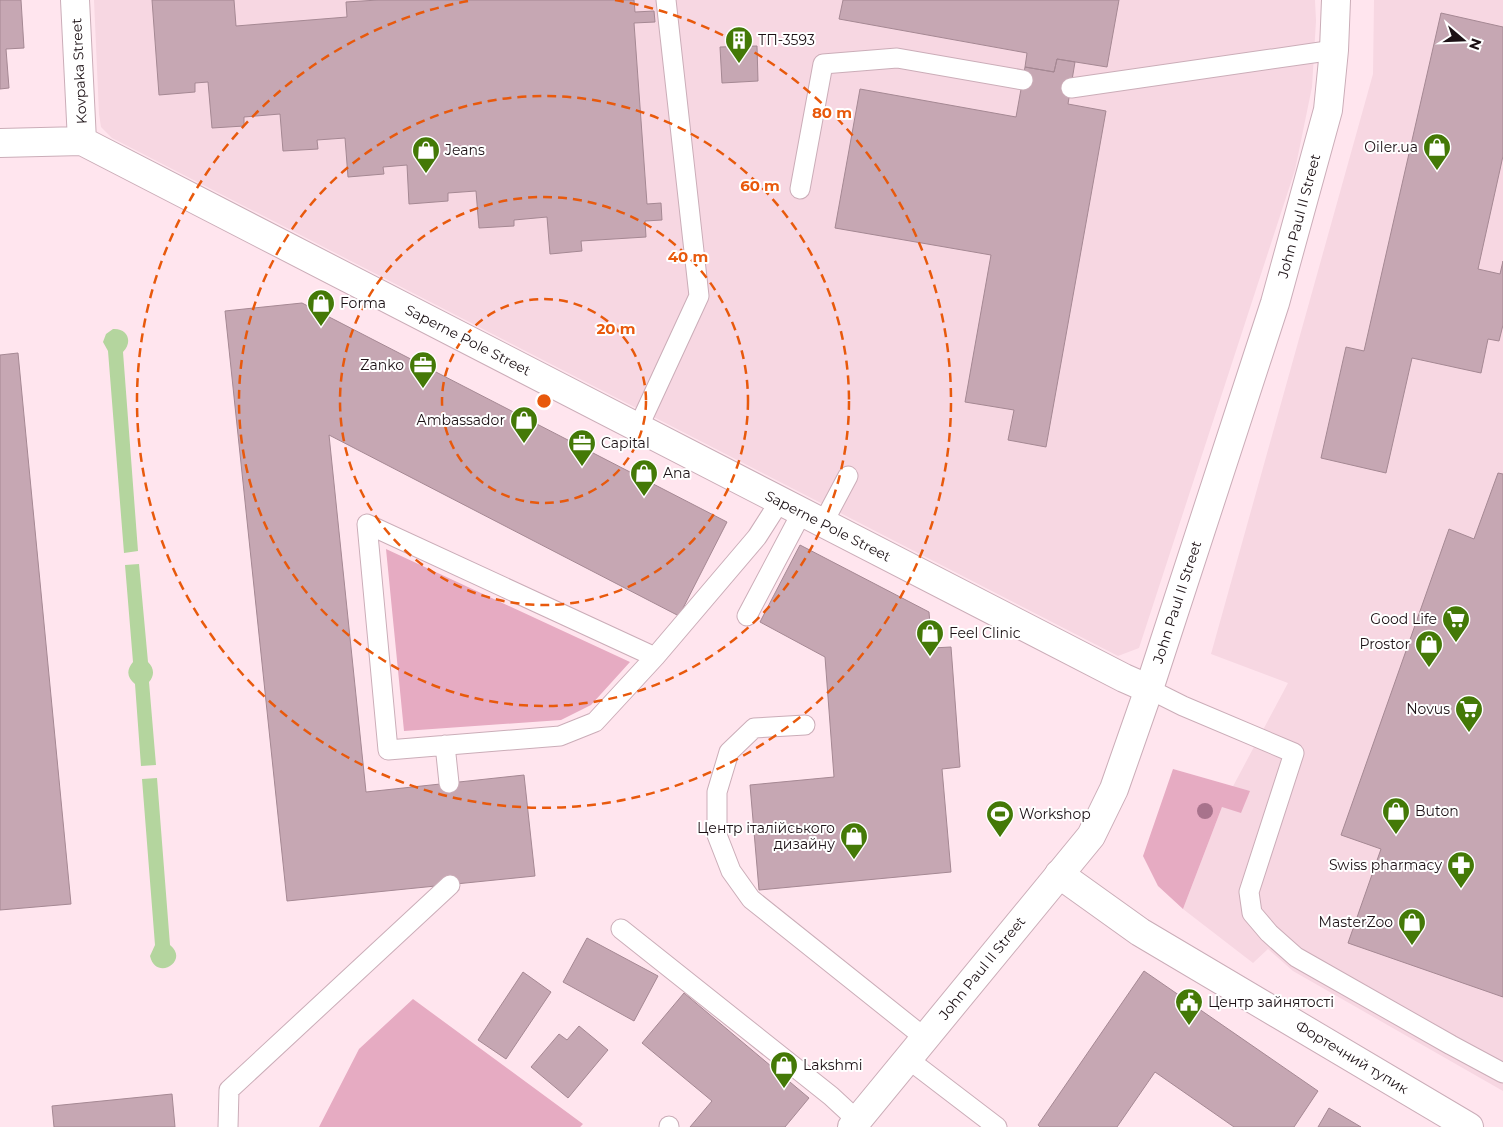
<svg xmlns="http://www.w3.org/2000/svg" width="1503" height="1127" font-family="Montserrat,sans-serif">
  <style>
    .built { fill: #f7d7e2 }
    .green { fill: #e6abc2 }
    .water { fill: #b4d59e }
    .building { fill: #c6a7b3; stroke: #a58893 }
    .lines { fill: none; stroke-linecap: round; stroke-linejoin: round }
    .lane-casing { stroke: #cbadb8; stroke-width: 21 }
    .street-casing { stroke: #cbadb8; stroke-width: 30 }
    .secondary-casing { stroke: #cbadb8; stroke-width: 30 }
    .lane { stroke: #fff; stroke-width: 19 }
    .street { stroke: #fff; stroke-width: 28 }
    .secondary { stroke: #fff; stroke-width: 28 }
    .tree { fill: #a8738c }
    .ring { fill: none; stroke: #e8590c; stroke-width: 2.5; stroke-dasharray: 9 6 }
    .labels { text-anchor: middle; stroke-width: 4; stroke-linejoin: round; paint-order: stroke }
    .poi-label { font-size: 14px; fill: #1c1115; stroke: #fff; text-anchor: start }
    .street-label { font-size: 14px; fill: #1c1115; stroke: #fff }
    .centre { fill: #e8590c; stroke: #fff; stroke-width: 2.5 }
    .ring-label { font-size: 15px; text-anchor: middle; font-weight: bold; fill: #e8590c; stroke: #fff; stroke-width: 4; stroke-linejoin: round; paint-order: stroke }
  </style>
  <rect width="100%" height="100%" fill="#ffe5ee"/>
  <path class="built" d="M94 0H1315L1316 21 1312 87 1295 170 1139 648 1118 656 112 138 101 127 99 114Z
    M1374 0H1503V1091L1293 971 1268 949 1253 963 1183 909 1222 807 1288 683 1211 654 1373 74Z"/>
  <path class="green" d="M386 549 630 662 591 705 561 720 404 731Z
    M1173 769 1250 791 1241 813 1222 807 1183 909 1158 886 1143 856Z
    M413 999 583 1124 580 1127H319L359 1049Z"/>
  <path class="water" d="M113 329C128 328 133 342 123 352L138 551 124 553 108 351 103 342 106 334Z
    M139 564 148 662C154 668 155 675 149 682L156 765 141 766 135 684C127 678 126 670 133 662L125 565Z
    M157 778 170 945C190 961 156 982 150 956L155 945 142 779Z"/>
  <path class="building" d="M0 0H21L24 48 6 49 9 88 0 89Z
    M152 0H234L236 26 347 17 346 2 378 0H634L635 12 654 11 655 22 634 23 647 204 661 203 662 220 645 221 646 237 581 241 582 251 550 254 547 217 514 220V226L479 228 476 191 448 193V201L409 204 407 165 383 167 384 174 348 177 345 138 317 140 318 149 283 151 280 114 244 117V126L212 128 208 82 195 83V92L159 95Z
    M843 0H1119L1107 67 1057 59 1054 72 1025 67 1027 53 839 19Z
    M1441 13 1503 27V156L1478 269 1500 274 1503 261V325L1499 341 1488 339 1481 373 1412 358 1386 473 1321 458 1346 347 1364 351Z
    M757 46 758 81 722 83 720 47Z
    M1057 59 1075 62 1068 104 1106 111 1046 447 1008 440 1014 410 965 402 991 255 835 228 860 89 1016 117 1025 67 1054 72Z
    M302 303 727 522 679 616 329 435 366 792 524 775 535 876 287 901 225 311Z
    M18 353 71 904 0 910V355Z
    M1498 473 1503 474V997L1348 943 1381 849 1341 835 1449 529 1474 539Z
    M800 545 929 612 932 648 951 647 960 767 942 769 951 872 759 890 750 785 834 777 825 657 760 622Z
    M587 938 658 976 634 1021 563 982Z
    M1144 971 1318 1091 1294 1127H1234L1155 1072 1117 1127H1040L1038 1125Z
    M523 972 551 992 506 1059 478 1040Z
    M684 993 809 1098 785 1127H690L712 1101 642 1043Z
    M579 1026 608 1050 568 1098 531 1067 559 1034 567 1040Z
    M172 1094 175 1127H54L52 1106Z
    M1329 1108 1361 1127H1318Z"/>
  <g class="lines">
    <g class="lane-casing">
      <path id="lane" d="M1071 88 1334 50
        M800 189 823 64 897 58 1023 80
        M638 428 699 296 666 0
        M823 523 848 476
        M747 616 802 512
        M655 657 595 722 560 736 388 750 367 524 655 657 757 537 780 501
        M1149 689 1183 706 1294 753 1249 892 1252 913 1269 933 1296 957 1451 1045 1503 1073
        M805 725 754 728 729 752 717 792V835L731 871 751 899 925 1038
        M445 745 449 783
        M621 929 831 1096 858 1121
        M908 1059 997 1127
        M228 1127 229 1090 450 885
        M669 1127V1126"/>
    </g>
    <g class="street-casing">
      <path id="street" d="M75 0 82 141
        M0 143 82 141 1124 678 1149 689
        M1059 874 1140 932 1469 1127"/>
    </g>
    <g class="secondary-casing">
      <path id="secondary" d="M852 1127 1091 836 1114 789 1149 689 1275 303 1328 110 1334 50 1336 0"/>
    </g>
    <use href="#lane" class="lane"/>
    <use href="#street" class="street"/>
    <use href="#secondary" class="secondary"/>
  </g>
  <circle class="tree" cx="1205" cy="811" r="8"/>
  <g class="ring">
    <circle cx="544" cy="401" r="102"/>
    <circle cx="544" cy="401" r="204"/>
    <circle cx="544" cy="401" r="305"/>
    <path d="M615 0A407 407 0 1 1 473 0"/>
  </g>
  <defs>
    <g id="building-pin" transform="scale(1.4375)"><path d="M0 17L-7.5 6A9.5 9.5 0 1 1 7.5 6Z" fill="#447907" stroke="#fff"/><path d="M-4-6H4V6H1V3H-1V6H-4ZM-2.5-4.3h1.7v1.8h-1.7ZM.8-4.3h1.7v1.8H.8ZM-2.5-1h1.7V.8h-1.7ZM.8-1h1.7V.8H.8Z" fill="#fff"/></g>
    <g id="shop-pin" transform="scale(1.4375)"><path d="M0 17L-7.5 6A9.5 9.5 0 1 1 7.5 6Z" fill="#447907" stroke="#fff"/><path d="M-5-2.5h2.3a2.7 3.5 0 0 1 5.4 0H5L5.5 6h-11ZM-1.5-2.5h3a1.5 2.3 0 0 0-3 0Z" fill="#fff"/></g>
    <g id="office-pin" transform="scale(1.4375)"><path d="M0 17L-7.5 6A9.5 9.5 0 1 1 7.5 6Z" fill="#447907" stroke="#fff"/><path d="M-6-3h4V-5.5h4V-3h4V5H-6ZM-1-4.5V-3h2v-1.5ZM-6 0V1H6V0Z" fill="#fff"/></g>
    <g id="supermarket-pin" transform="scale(1.4375)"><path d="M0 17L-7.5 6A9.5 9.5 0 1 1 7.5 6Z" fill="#447907" stroke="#fff"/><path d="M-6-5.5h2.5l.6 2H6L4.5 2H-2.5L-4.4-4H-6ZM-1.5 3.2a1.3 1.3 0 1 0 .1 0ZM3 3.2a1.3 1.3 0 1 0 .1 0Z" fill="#fff"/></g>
    <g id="stadium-pin" transform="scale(1.4375)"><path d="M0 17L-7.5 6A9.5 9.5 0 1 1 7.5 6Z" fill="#447907" stroke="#fff"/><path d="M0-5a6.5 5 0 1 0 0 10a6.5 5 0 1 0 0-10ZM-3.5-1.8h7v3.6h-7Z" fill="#fff"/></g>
    <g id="pharmacy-pin" transform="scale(1.4375)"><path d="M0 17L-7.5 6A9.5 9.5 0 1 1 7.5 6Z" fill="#447907" stroke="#fff"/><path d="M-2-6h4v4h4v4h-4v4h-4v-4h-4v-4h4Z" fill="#fff"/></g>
    <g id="civic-pin" transform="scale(1.4375)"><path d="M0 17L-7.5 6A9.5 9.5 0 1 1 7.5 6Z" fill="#447907" stroke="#fff"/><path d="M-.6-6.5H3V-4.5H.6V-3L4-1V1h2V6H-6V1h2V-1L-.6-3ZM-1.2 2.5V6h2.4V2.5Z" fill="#fff"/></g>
  </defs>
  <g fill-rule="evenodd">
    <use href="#building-pin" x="739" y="40"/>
    <use href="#shop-pin" x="1437" y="147"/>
    <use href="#shop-pin" x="426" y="150"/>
    <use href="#shop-pin" x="321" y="303"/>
    <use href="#office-pin" x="423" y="365"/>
    <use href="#shop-pin" x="524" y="420"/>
    <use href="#office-pin" x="582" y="443"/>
    <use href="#shop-pin" x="644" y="473"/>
    <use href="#supermarket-pin" x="1456" y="619"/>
    <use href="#shop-pin" x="930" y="633"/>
    <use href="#shop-pin" x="1429" y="644"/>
    <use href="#supermarket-pin" x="1469" y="709"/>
    <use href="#shop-pin" x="1396" y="811"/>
    <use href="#stadium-pin" x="1000" y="814"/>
    <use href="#shop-pin" x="854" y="836"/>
    <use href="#pharmacy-pin" x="1461" y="865"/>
    <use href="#shop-pin" x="1412" y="922"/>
    <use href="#civic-pin" x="1189" y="1002"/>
    <use href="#shop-pin" x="784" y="1065"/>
  </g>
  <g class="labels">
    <g class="poi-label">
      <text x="758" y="45">ТП-3593</text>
      <text x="1418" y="152" text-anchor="end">Oiler.ua</text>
      <text x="445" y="155">Jeans</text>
      <text x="340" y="308">Forma</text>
      <text x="404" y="370" text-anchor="end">Zanko</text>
      <text x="505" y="425" text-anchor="end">Ambassador</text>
      <text x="601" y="448">Capital</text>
      <text x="663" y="478">Ana</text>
      <text x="1437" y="624" text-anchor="end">Good Life</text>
      <text x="949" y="638">Feel Clinic</text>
      <text x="1410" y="649" text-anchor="end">Prostor</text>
      <text x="1450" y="714" text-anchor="end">Novus</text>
      <text x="1415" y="816">Buton</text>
      <text x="1019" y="819">Workshop</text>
      <text x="835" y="833" text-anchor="end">Центр італійського<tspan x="835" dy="16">дизайну</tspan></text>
      <text x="1442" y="870" text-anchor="end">Swiss pharmacy</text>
      <text x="1393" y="927" text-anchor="end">MasterZoo</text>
      <text x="1208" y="1007">Центр зайнятості</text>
      <text x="803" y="1070">Lakshmi</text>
    </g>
    <g class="street-label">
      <text transform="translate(79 71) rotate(-93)" y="5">Kovpaka Street</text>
      <text transform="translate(1299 216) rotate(-75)" y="5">John Paul II Street</text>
      <text transform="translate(468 340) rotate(27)" y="5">Saperne Pole Street</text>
      <text transform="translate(828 526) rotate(27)" y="5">Saperne Pole Street</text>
      <text transform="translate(1177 602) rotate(-72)" y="5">John Paul II Street</text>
      <text transform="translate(982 968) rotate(-51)" y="5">John Paul II Street</text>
      <text transform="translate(1352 1057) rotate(31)" y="5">Фортечний тупик</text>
    </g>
  </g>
  <circle cx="544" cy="401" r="8" class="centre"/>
  <g class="ring-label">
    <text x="832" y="118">80 m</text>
    <text x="760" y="191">60 m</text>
    <text x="688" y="262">40 m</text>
    <text x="616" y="334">20 m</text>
  </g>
  <g transform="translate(1463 40) rotate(109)" stroke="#ffffff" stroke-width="4" paint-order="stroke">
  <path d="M0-4L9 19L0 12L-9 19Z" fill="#1c1115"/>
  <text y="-8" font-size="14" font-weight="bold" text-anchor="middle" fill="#1c1115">N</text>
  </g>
</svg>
